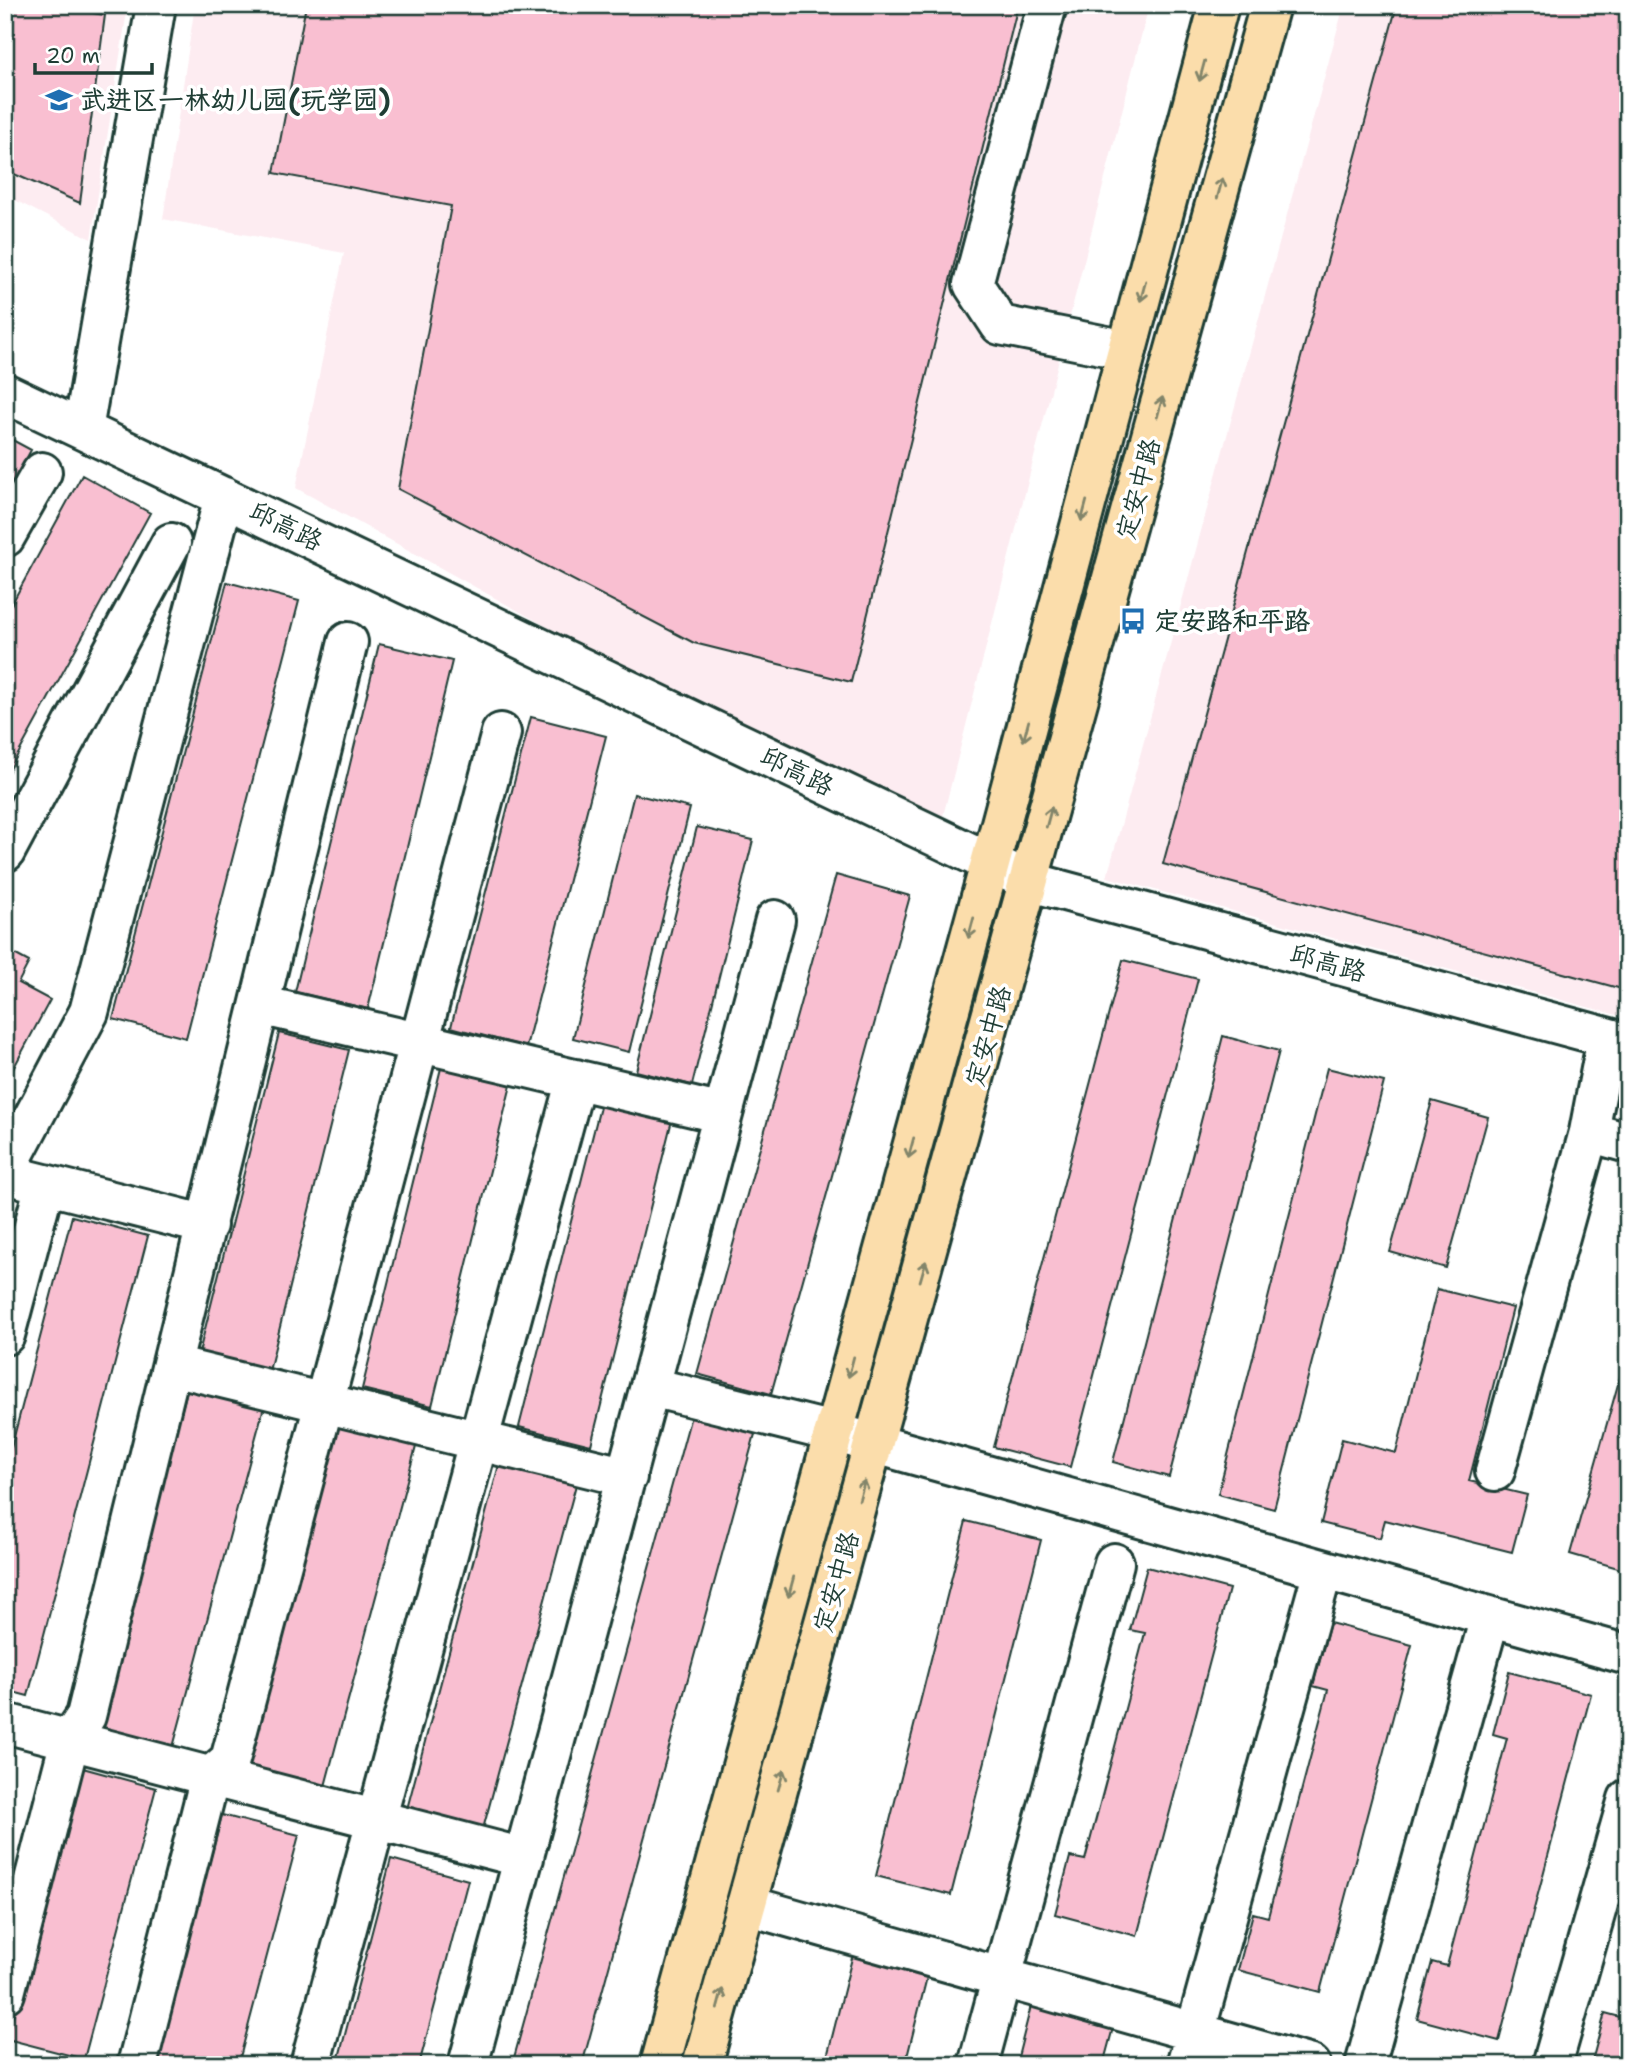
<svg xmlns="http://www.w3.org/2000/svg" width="1633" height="2070" font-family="'Shantell Sans','LXGW WenKai TC',sans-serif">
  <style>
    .built { fill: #fdecf1 }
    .building { fill: #f9bfd1; stroke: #1f3d34; stroke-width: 2 }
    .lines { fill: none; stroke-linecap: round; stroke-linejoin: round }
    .minor-casing { stroke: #1f3d34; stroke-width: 44 }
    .major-casing { stroke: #1f3d34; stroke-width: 44 }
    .minor { stroke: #fff; stroke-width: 38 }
    .major { stroke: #fbddab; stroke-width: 38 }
    .oneway { stroke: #82856a }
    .labels { text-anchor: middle; stroke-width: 7; stroke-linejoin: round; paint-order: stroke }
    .poi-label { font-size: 26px; font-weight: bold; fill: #1f3d34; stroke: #fff; text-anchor: start }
    .street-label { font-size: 26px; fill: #1f3d34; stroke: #fff }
  </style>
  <rect width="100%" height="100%" fill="#fff"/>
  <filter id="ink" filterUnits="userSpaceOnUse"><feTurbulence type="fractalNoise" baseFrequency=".0143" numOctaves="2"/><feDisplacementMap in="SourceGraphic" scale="14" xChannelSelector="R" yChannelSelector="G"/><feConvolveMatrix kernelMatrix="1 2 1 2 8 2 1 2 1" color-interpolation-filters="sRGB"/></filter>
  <g filter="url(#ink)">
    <path class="built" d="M5 5H128L91 239 5 195Z
      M195 5H1149L943 816 609 661 296 488 344 253 163 219Z
      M1344 5H1628V1018L1107 877Z"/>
    <path class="building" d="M5 5H45L105 15 80 203 5 170Z
      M306 5H1018L851 682 694 643 398 489 451 206 274 173Z
      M1397 5H1628V967L1622 989 1163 864Z
      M5 436 31 450 5 498Z
      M82 475 150 513 5 778V616Z
      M227 582 299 601 186 1038 113 1019Z
      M379 644 452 661 368 1009 295 992Z
      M531 717 606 736 526 1047 451 1027Z
      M634 794 690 808 629 1052 573 1038Z
      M697 827 753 840 692 1085 636 1071Z
      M836 875 910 896 771 1394 697 1374Z
      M5 949 29 962 18 983 50 1000 5 1084Z
      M1123 960 1198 979 1070 1467 994 1447Z
      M279 1033 349 1050 269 1371 199 1353Z
      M1223 1036 1279 1051 1169 1477 1113 1462Z
      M441 1068 511 1085 432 1406 362 1389Z
      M1327 1068 1384 1082 1274 1509 1218 1494Z
      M602 1099 673 1116 591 1445 519 1427Z
      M1432 1101 1488 1117 1446 1268 1390 1252Z
      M72 1216 148 1236 28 1696 5 1690V1471Z
      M1437 1289 1513 1308 1469 1481 1527 1495 1512 1552 1385 1520 1380 1538 1321 1523 1342 1439 1396 1453Z
      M1628 1349V1571L1570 1554Z
      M189 1383 265 1403 172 1751 96 1731Z
      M691 1416 755 1434 582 2065H512Z
      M340 1422 417 1443 324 1790 248 1770Z
      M500 1461 577 1481 483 1829 407 1809Z
      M966 1521 1041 1540 951 1895 876 1876Z
      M1147 1567 1229 1589 1137 1936 1055 1914 1070 1857 1085 1860 1145 1633 1130 1630Z
      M1330 1623 1412 1645 1320 1992 1238 1970 1253 1913 1268 1917 1328 1690 1313 1686Z
      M1509 1672 1591 1694 1499 2041 1417 2019 1432 1962 1447 1966 1507 1738 1493 1734Z
      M79 1767 156 1788 84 2059 7 2039Z
      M222 1815 299 1835 238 2065H156Z
      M391 1859 468 1880 419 2065H337Z
      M854 1950 929 1969 905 2065H825Z
      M1628 1987V2065H1591L1605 2013 1620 2017Z
      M1032 2002 1114 2024 1103 2065H1016Z
      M1217 2048 1277 2065H1212Z"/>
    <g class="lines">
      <g class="minor-casing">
        <path id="minor" d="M1047 5 973 284 1000 325 1127 350
          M5 393 1031 882 1628 1043
          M83 430 156 5
          M5 537 42 472
          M5 852 171 543
          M260 1005 723 1114
          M1589 1132 1628 1143
          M5 1171 89 1012 224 497
          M5 1174 207 1225
          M5 1335 45 1184
          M173 1366 627 1477
          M651 1387 833 1432 1628 1655
          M1495 1471 1589 1132 1607 1038
          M5 1723 524 1858
          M746 1905 1311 2065
          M5 1993 70 1740 86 1716 348 642
          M137 2065 210 1777 230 1760 501 733
          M310 2065 576 1079
          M468 2065 775 920
          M978 2065 1114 1563
          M1186 2065 1323 1570
          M1365 2065 1490 1617
          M1552 2065 1628 1799"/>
      </g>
      <g class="major-casing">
        <path id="major" d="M660 2065 999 831 1219 5
          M702 2065 1270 5"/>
      </g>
      <use href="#minor" class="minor"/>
      <use href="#major" class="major"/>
    </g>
    <defs><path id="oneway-shaft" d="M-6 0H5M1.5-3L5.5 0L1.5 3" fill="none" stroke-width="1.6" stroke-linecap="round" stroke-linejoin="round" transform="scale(1.75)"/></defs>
    <g class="oneway">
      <use href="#oneway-shaft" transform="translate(1202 71) rotate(105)"/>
      <use href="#oneway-shaft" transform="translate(1220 188) rotate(-75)"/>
      <use href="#oneway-shaft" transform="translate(1143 291) rotate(105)"/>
      <use href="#oneway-shaft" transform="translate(1160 407) rotate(-75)"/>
      <use href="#oneway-shaft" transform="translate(1084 511) rotate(105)"/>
      <use href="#oneway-shaft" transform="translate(1026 731) rotate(105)"/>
      <use href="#oneway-shaft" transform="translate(1049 817) rotate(-75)"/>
      <use href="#oneway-shaft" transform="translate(971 928) rotate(105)"/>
      <use href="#oneway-shaft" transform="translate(911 1148) rotate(105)"/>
      <use href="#oneway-shaft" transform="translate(923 1271) rotate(-74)"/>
      <use href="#oneway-shaft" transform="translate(851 1367) rotate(105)"/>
      <use href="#oneway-shaft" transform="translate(862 1490) rotate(-74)"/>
      <use href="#oneway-shaft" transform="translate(791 1587) rotate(105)"/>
      <use href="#oneway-shaft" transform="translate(781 1780) rotate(-74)"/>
      <use href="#oneway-shaft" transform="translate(720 1999) rotate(-75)"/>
    </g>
  </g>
  <defs>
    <g id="school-bare" transform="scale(2.1)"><path d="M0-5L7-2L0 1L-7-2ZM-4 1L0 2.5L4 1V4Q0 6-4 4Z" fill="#1f6fb2" stroke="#fff" stroke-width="2.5" paint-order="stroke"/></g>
    <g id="bus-bare" transform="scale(2.1)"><path d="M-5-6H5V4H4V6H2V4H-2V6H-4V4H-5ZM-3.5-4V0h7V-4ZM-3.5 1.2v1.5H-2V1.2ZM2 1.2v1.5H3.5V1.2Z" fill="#1f6fb2" stroke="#fff" stroke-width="2.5" paint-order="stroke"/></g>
  </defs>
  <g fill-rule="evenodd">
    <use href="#school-bare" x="59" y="100"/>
    <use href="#bus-bare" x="1133" y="621"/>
  </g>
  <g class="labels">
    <g class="poi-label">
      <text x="80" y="109">武进区一林幼儿园(玩学园)</text>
      <text x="1154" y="630">定安路和平路</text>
    </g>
    <g class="street-label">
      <text transform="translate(1138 489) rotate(-75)" y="9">定安中路</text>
      <text transform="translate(286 526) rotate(26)" y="9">邱高路</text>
      <text transform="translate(797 771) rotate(26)" y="9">邱高路</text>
      <text transform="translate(1328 963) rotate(15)" y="9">邱高路</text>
      <text transform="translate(988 1036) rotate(-74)" y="9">定安中路</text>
      <text transform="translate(836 1582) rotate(-74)" y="9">定安中路</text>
    </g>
  </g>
  <rect width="1633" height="2070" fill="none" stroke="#fff" stroke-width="28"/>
  <rect x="14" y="14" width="1605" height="2042" fill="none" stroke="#1f3d34" stroke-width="2.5" filter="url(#ink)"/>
  <path d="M35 63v10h117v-10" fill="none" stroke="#1f3d34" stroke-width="3.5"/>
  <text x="46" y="63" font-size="21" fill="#1f3d34" stroke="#ffffff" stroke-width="5" paint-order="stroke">20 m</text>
</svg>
